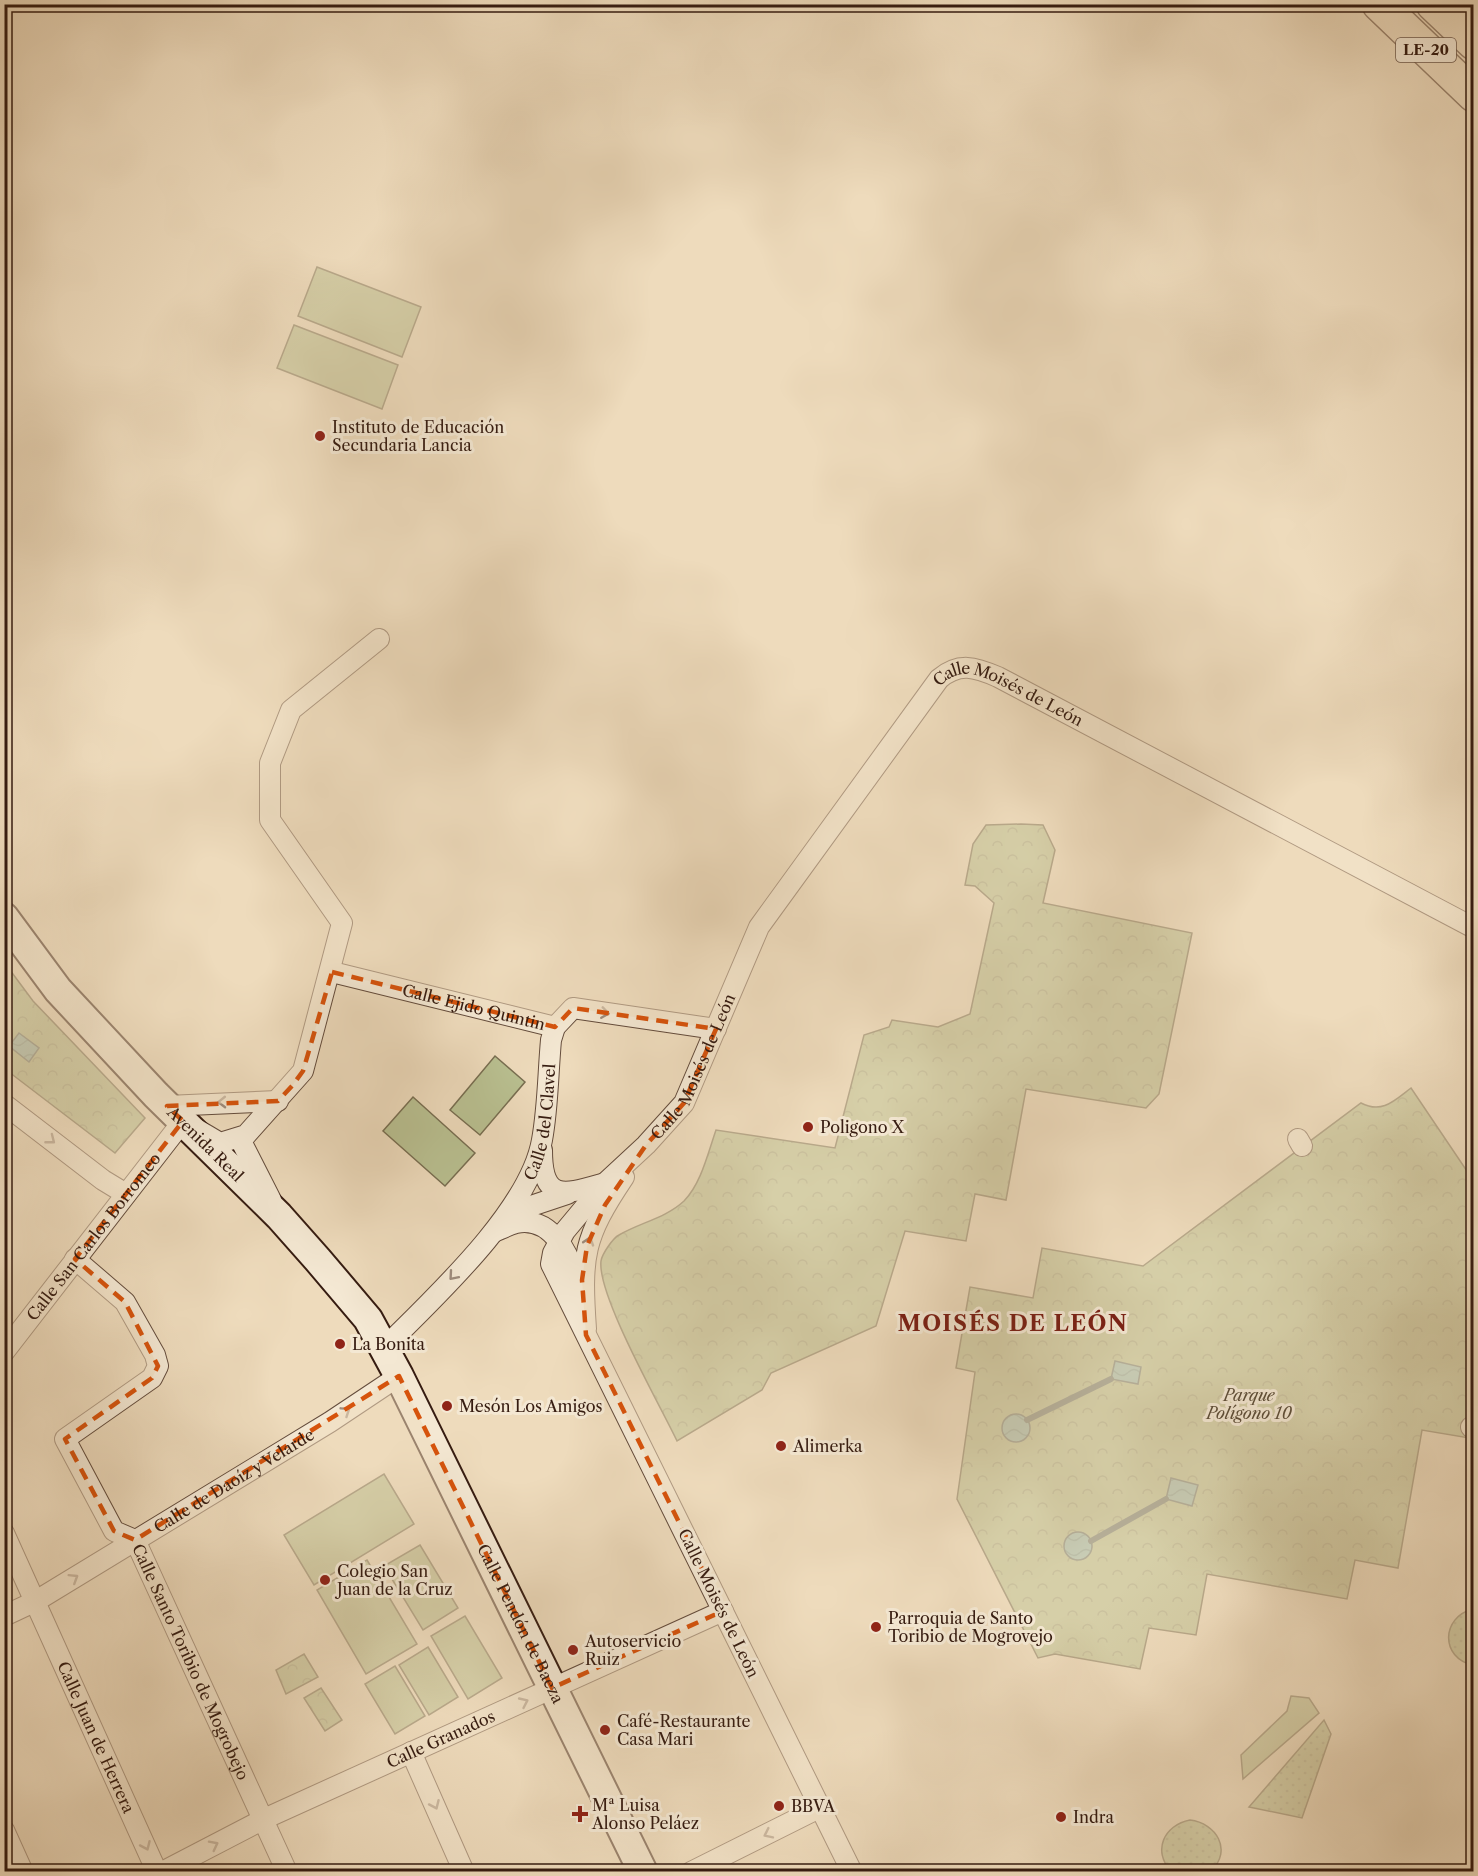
<svg xmlns="http://www.w3.org/2000/svg" width="1478" height="1876" font-family="'Libre Caslon Text',serif">
  <style>
    .grass { fill: #b9c091; stroke: #786e51; stroke-width: 1.5 }
    .park { fill: url(#park-crowns); stroke: #786e51; stroke-width: 1.5 }
    .garden { fill: url(#garden-dots); stroke: #786e51; stroke-width: 1.5 }
    .water { fill: url(#water-waves); stroke: #717b6f; stroke-width: 1.5 }
    .lines { fill: none; stroke-linecap: round; stroke-linejoin: round }
    .stream { stroke: #717b6f; stroke-width: 6 }
    .minor-casing { stroke: #644c3c; stroke-width: 22 }
    .secondary-casing { stroke: #361c11; stroke-width: 32 }
    .trunk-casing { stroke: #361c11; stroke-width: 36 }
    .minor { stroke: #f4e8d3; stroke-width: 20 }
    .secondary { stroke: #f4e8d3; stroke-width: 28 }
    .trunk { stroke: #eedbbc; stroke-width: 33 }
    .oneway { stroke: #9e8c7c }
    .marked { fill: none; stroke: #d6530c; stroke-width: 4.5; stroke-dasharray: 12 8; stroke-linejoin: round }
    .poi-dot { fill: #8f2418; stroke: #f4e8d3; stroke-width: 2 }
    .labels { text-anchor: middle; stroke-width: 6; stroke-linejoin: round; paint-order: stroke }
    .shield { fill: #f4e8d3; stroke: #6f594b; stroke-width: 1.5 }
    .shield-label { font-size: 15px; font-weight: bold; fill: #361c11 }
    .poi-label { font-size: 16px; fill: #361c11; stroke: #f4e8d3; text-anchor: start }
    .street-label { font-size: 16px; fill: #361c11; stroke: #f4e8d3 }
    .park-label { font-size: 16px; font-style: italic; fill: #5d4d37; stroke: #f4e8d3 }
    .district-label { font-size: 22px; font-weight: bold; letter-spacing: 1.5px; fill: #7a1f14; stroke: #f4e8d3 }
  </style>
  <defs>
    <pattern id="park-crowns" width="20" height="18" patternUnits="userSpaceOnUse" patternTransform="scale(1.5)"><rect width="20" height="18" fill="#b9c091"/><path d="M2 6a3 3 0 1 1 6 0M12 15a3 3 0 1 1 6 0" fill="none" stroke="#a0a47c"/></pattern>
    <pattern id="garden-dots" width="8" height="8" patternUnits="userSpaceOnUse" patternTransform="scale(1.5)"><rect width="8" height="8" fill="#b9c091"/><path d="M2 2h.1M6 6h.1" fill="none" stroke="#a0a47c" stroke-width="1.8" stroke-linecap="round"/></pattern>
    <pattern id="water-waves" width="16" height="10" patternUnits="userSpaceOnUse" patternTransform="scale(1.5)"><rect width="16" height="10" fill="#99bbae"/><path d="M0 5q4-4 8 0t8 0" fill="none" stroke="#84a095"/></pattern>
  </defs>
  <rect width="100%" height="100%" fill="#eedbbc"/>
  <filter id="stains"><feTurbulence type="fractalNoise" baseFrequency=".00333" numOctaves="4"/><feColorMatrix values="0 0 0 0 .2 0 0 0 0 .09 0 0 0 0 .02 0 0 0 .5 -.17"/></filter>
  <radialGradient id="worn" r=".72"><stop offset=".6" stop-color="#630" stop-opacity="0"/><stop offset="1" stop-color="#630" stop-opacity=".3"/></radialGradient>
  <path class="grass" d="M317 267 421 307 402 357 298 316Z
    M294 325 398 365 382 409 277 368Z
    M495 1056 525 1082 480 1135 450 1110Z
    M413 1097 475 1153 445 1186 383 1131Z
    M384 1474 414 1524 314 1585 284 1535Z
    M420 1545 458 1608 423 1630 384 1566Z
    M367 1560 417 1644 366 1674 317 1590Z
    M465 1616 502 1678 468 1699 431 1636Z
    M428 1647 458 1697 429 1715 399 1665Z
    M395 1666 425 1716 395 1734 365 1684Z
    M1291 1696 1309 1698 1319 1713 1243 1779 1241 1755 1287 1711Z"/>
  <path class="park" d="M1021 824 1043 825 1055 850 1043 903 1192 933 1159 1094 1146 1108 1026 1089 1006 1200 975 1194 966 1241 905 1231 876 1326 771 1373 762 1390 677 1441C660 1405 597 1295 601 1261 602 1254 613 1238 619 1235 639 1223 666 1218 684 1201 701 1184 708 1153 716 1130L835 1148 864 1035 889 1027 892 1020 938 1027 970 1014 994 903 975 886 965 885 973 844 986 825Z
    M4 962 33 1001 145 1118 115 1153 5 1069Z
    M1411 1088 1473 1180 1474 1414 1469 1438 1422 1430 1398 1568 1355 1560 1347 1599 1207 1574 1196 1635 1149 1628 1140 1669 1055 1654 1038 1658 957 1499 975 1372 956 1368 970 1287 1033 1298 1042 1248 1143 1266 1361 1103C1382 1114 1394 1101 1411 1088Z
    M304 1654 318 1677 286 1694 276 1670Z
    M321 1688 342 1720 325 1731 304 1698Z"/>
  <path class="garden" d="M1473 1609 1474 1665H1473C1440 1658 1441 1617 1473 1609Z
    M1324 1720 1331 1734 1302 1818 1249 1807Z
    M1190 1820C1216 1823 1233 1850 1211 1871H1171C1152 1851 1164 1825 1190 1820Z"/>
  <path class="water" d="M19 1033 39 1048 29 1062 9 1046Z
    M1115 1361 1141 1367 1138 1384 1111 1379Z
    M1002 1428a14 14 0 1 1 28 0a14 14 0 1 1-28 0Z
    M1171 1478 1198 1485 1192 1506 1166 1499Z
    M1064 1546a14 14 0 1 1 28 0a14 14 0 1 1-28 0Z"/>
  <g class="lines">
    <path class="stream" d="M1027 1420 1111 1379
      M1091 1541 1166 1499"/>
    <g class="minor-casing">
      <g id="minor">
        <path id="s1" d="M332 972 555 1027"/>
        <path d="M4 1104 103 1180 126 1194"/>
        <path d="M167 1106 278 1101"/>
        <path d="M240 1139 271 1200"/>
        <path d="M1298 1139 1302 1146"/>
        <path d="M542 1150C542 1204 566 1194 605 1183"/>
        <path d="M510 1213 567 1194"/>
        <path d="M494 1232C501 1229 509 1225 516 1223 553 1215 570 1257 579 1284"/>
        <path id="s2" d="M75 1259 125 1302 155 1355 158 1366 152 1378 65 1439 114 1531 135 1540 287 1872"/>
        <path d="M586 1329C581 1256 583 1238 624 1177"/>
        <path id="s3" d="M384 1348C434 1298 530 1210 542 1140 548 1108 548 1073 551 1040L555 1027 573 1008 716 1029"/>
        <path id="s4" d="M4 1352 183 1121 220 1143 246 1135 303 1071 342 923 270 820V763L291 710 379 639"/>
        <path d="M1471 1427 1474 1428"/>
        <path id="s5" d="M4 1533 157 1872"/>
        <path id="s6" d="M4 1616 36 1601 330 1422 399 1376"/>
        <path d="M411 1752 464 1872"/>
        <path d="M4 1830 23 1872"/>
        <path id="s7" d="M162 1872 264 1819 723 1611"/>
        <path d="M691 1872 821 1807"/>
        <path id="s8" d="M852 1872 551 1264 553 1253 565 1231 605 1183 646 1145 684 1103 759 927 939 679C959 662 975 667 998 677L1474 928"/>
      </g>
    </g>
    <g class="secondary-casing">
      <g id="secondary">
        <path id="s9" d="M4 917 58 990 156 1095 279 1216 318 1260 368 1319 399 1376 643 1872"/>
      </g>
    </g>
    <g class="trunk-casing">
      <path id="trunk" d="M1379 4 1474 95
        M1433 4 1474 43"/>
    </g>
    <use href="#minor" class="minor"/>
    <use href="#secondary" class="secondary"/>
    <use href="#trunk" class="trunk"/>
  </g>
  <defs><path id="oneway-chevron" d="M-2-3.5L2.5 0L-2 3.5" fill="none" stroke-width="1.6" stroke-linecap="round" stroke-linejoin="round" transform="scale(1.5)"/></defs>
  <g class="oneway">
    <use href="#oneway-chevron" transform="translate(605 1013) rotate(8)"/>
    <use href="#oneway-chevron" transform="translate(222 1102) rotate(179)"/>
    <use href="#oneway-chevron" transform="translate(51 1140) rotate(38)"/>
    <use href="#oneway-chevron" transform="translate(589 1241) rotate(-72)"/>
    <use href="#oneway-chevron" transform="translate(453 1276) rotate(131)"/>
    <use href="#oneway-chevron" transform="translate(346 1411) rotate(-34)"/>
    <use href="#oneway-chevron" transform="translate(74 1578) rotate(-32)"/>
    <use href="#oneway-chevron" transform="translate(524 1702) rotate(-25)"/>
    <use href="#oneway-chevron" transform="translate(435 1805) rotate(66)"/>
    <use href="#oneway-chevron" transform="translate(768 1834) rotate(154)"/>
    <use href="#oneway-chevron" transform="translate(214 1845) rotate(-27)"/>
    <use href="#oneway-chevron" transform="translate(146 1846) rotate(66)"/>
  </g>
  <path d="M0 0H1478V1876H0ZM332 972 555 1027 573 1008 716 1029 684 1103 646 1145 605 1205 587 1246 582 1280 586 1335 723 1611 552 1688 399 1376 135 1540 114 1531 65 1439 152 1378 158 1366 125 1302 75 1259 183 1121 167 1106 278 1101 292 1086 303 1071Z" fill="#eedbbc" fill-opacity=".55" fill-rule="evenodd"/>
  <path class="marked" d="M332 972 555 1027 573 1008 716 1029 684 1103 646 1145 605 1205 587 1246 582 1280 586 1335 723 1611 552 1688 399 1376 135 1540 114 1531 65 1439 152 1378 158 1366 125 1302 75 1259 183 1121 167 1106 278 1101 292 1086 303 1071Z"/>
  <g class="poi-dot">
    <circle cx="320" cy="436" r="6"/>
    <circle cx="808" cy="1127" r="6"/>
    <circle cx="340" cy="1344" r="6"/>
    <circle cx="447" cy="1406" r="6"/>
    <circle cx="781" cy="1446" r="6"/>
    <circle cx="325" cy="1580" r="6"/>
    <circle cx="876" cy="1627" r="6"/>
    <circle cx="573" cy="1650" r="6"/>
    <circle cx="605" cy="1730" r="6"/>
    <circle cx="779" cy="1806" r="6"/>
    <path d="M577 1805h6v6h6v6h-6v6h-6v-6h-6v-6h6z"/>
    <circle cx="1061" cy="1817" r="6"/>
  </g>
  <g class="labels">
    <rect class="shield" x="1396" y="38" width="60" height="24" rx="4.5"/>
    <g class="shield-label">
      <text x="1426" y="55">LE-20</text>
    </g>
    <g class="poi-label">
      <text x="332" y="433">Instituto de Educación<tspan x="332" dy="18">Secundaria Lancia</tspan></text>
      <text x="820" y="1133">Poligono X</text>
      <text x="352" y="1350">La Bonita</text>
      <text x="459" y="1412">Mesón Los Amigos</text>
      <text x="793" y="1452">Alimerka</text>
      <text x="337" y="1577">Colegio San<tspan x="337" dy="18">Juan de la Cruz</tspan></text>
      <text x="888" y="1624">Parroquia de Santo<tspan x="888" dy="18">Toribio de Mogrovejo</tspan></text>
      <text x="585" y="1647">Autoservicio<tspan x="585" dy="18">Ruiz</tspan></text>
      <text x="617" y="1727">Café-Restaurante<tspan x="617" dy="18">Casa Mari</tspan></text>
      <text x="592" y="1811">Mª Luisa<tspan x="592" dy="18">Alonso Peláez</tspan></text>
      <text x="791" y="1812">BBVA</text>
      <text x="1073" y="1823">Indra</text>
    </g>
    <g class="street-label">
      <text dy="6" stroke="none"><textPath href="#s8" startOffset="1464">Calle Moisés de León</textPath></text>
      <text dy="6" stroke="none"><textPath href="#s1" startOffset="146">Calle Ejido Quintin</textPath></text>
      <text dy="6" stroke="none"><textPath href="#s8" startOffset="926">Calle Moisés de León</textPath></text>
      <text dy="6" stroke="none"><textPath href="#s3" startOffset="282">Calle del Clavel</textPath></text>
      <text dy="6" stroke="none"><textPath href="#s9" startOffset="304">Avenida Real</textPath></text>
      <text dy="6" stroke="none"><textPath href="#s4" startOffset="146">Calle San Carlos Borromeo</textPath></text>
      <text dy="6" stroke="none"><textPath href="#s6" startOffset="267">Calle de Daoíz y Velarde</textPath></text>
      <text transform="translate(719 1603) rotate(64)" y="6">Calle Moisés de León</text>
      <text dy="6" stroke="none"><textPath href="#s9" startOffset="884">Calle Pendón de Baeza</textPath></text>
      <text dy="6" stroke="none"><textPath href="#s2" startOffset="519">Calle Santo Toribio de Mogrobejo</textPath></text>
      <text dy="6" stroke="none"><textPath href="#s5" startOffset="224">Calle Juan de Herrera</textPath></text>
      <text dy="6" stroke="none"><textPath href="#s7" startOffset="309">Calle Granados</textPath></text>
    </g>
    <g class="park-label">
      <text x="1249" y="1401">Parque<tspan x="1249" dy="18">Polígono 10</tspan></text>
    </g>
    <g class="district-label">
      <text x="1013" y="1331">MOISÉS DE LEÓN</text>
    </g>
  </g>
  <rect width="1478" height="1876" fill="none" stroke="#eedbbc" stroke-width="24"/>
  <rect x="6" y="6" width="1466" height="1864" fill="none" stroke="#361c11" stroke-width="3"/>
  <rect x="12" y="12" width="1454" height="1852" fill="none" stroke="#361c11" stroke-width="1.5"/>
  <rect width="100%" height="100%" filter="url(#stains)"/>
  <rect width="100%" height="100%" fill="url(#worn)"/>
</svg>
